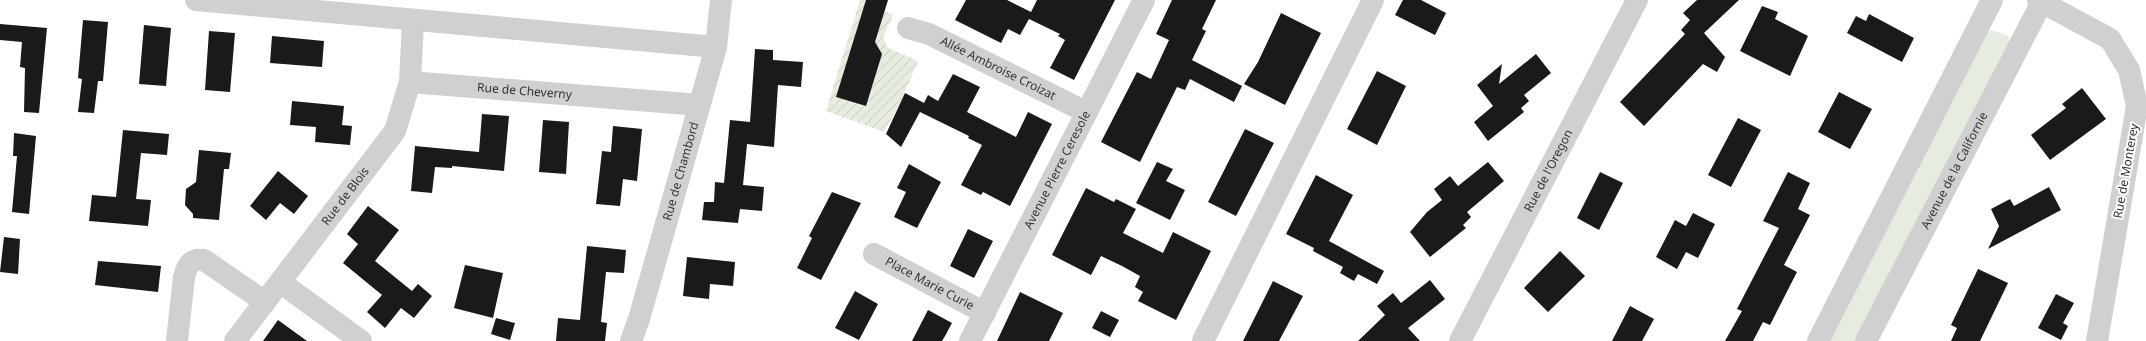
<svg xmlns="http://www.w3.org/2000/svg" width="2146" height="341" font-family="'Noto Sans',sans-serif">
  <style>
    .grass { fill: #e6ecdf }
    .garden { fill: url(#garden-furrows) }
    .building { fill: #1a1a1a }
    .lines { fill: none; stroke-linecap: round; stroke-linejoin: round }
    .minor { stroke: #d0d0d0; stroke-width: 22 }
    .tertiary { stroke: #d0d0d0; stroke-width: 22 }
    .labels { text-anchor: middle; stroke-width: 4; stroke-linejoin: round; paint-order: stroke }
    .street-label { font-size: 12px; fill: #333; stroke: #fff }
  </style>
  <defs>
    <pattern id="garden-furrows" width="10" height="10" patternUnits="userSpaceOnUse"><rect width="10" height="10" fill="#e6ecdf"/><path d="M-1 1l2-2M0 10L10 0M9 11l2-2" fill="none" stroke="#c6cbc0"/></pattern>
  </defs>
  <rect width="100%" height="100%" fill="#fff"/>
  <path class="grass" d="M1992 30 2008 36 2011 45 1858 341H1827L1988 31Z"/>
  <path class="garden" d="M860 0H866L893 15 883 38 888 48 918 61 900 103 884 132 826 111Z"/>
  <path class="building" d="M866 0H888L875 42 882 54 866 106 836 97Z
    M966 0H1007L1031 12 1037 0H1115L1074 80 1050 68 1065 40 1058 36 1060 34 1029 19 1020 35 1008 29 1001 43 955 20Z
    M1172 0H1216L1202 29 1206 31 1192 60 1242 86 1234 102 1190 79 1185 90 1177 87 1140 162 1101 142 1137 72 1151 79 1169 40 1156 34Z
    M1403 0H1421L1446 13 1435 35 1395 15Z
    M1697 0H1739L1704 33 1725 57 1717 72 1703 64 1644 126 1620 102 1685 34 1681 30 1690 20 1683 13Z
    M1762 6 1778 12 1775 19 1808 36 1790 76 1740 51Z
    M1281 13 1321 33 1285 105 1244 84 1258 62Z
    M1869 14 1914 38 1902 62 1847 33 1856 16 1866 21Z
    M83 20 108 22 103 81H98L94 113 78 112 82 79 78 78Z
    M0 24 47 28 39 113 24 112 25 68 20 67 22 42 0 40Z
    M144 25 171 28 166 86 139 84Z
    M209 31 235 33 230 92 205 90Z
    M272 36 324 41 322 67 270 63Z
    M755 49 773 50V60L803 62 801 87 778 85 774 147 747 144 743 185 764 187 762 211 740 209 738 223 702 220 704 202H714L715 182 724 183 730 120 750 122Z
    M1536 54 1551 73 1524 95 1529 101 1521 108 1524 112 1488 141 1474 122 1493 106 1477 85 1502 64 1499 84Z
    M1377 71 1406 86 1377 145 1347 129Z
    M953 74 980 87 967 112 1016 137 1028 112 1052 124 1010 206 983 192 981 195 961 185 982 145 968 138 969 136 920 112 921 110 901 147 886 134 905 93 924 103 928 95 938 101Z
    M2082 88 2106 119 2050 160 2031 135 2066 108 2062 104Z
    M1839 92 1872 109 1850 149 1818 132Z
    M292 101 344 106 342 125 352 126 350 145 315 142 316 127 290 125Z
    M482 114 509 116 504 171 452 166V168L435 167 432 193 411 191 415 146 479 152Z
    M1738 118 1761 130 1731 187 1708 175Z
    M543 120 569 122 566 174 539 172Z
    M613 126 642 129 637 181 623 179 620 206 596 204 602 151 611 152Z
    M1245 129 1274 143 1236 216 1208 202Z
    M123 130 169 134 167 155 141 153 136 199 151 200 148 226 89 221 92 195 116 197Z
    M14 133 36 136 29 214 12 212 17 156H13Z
    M199 150 231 153 229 169H224L219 220 193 218V214L185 205 186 189 196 182Z
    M1157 162 1173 169 1166 181 1185 190 1170 220 1136 203Z
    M1488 162 1504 181 1467 212 1471 217 1463 225 1466 228 1430 257 1410 232 1427 212 1442 200 1434 189 1450 176 1458 186Z
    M909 164 941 182 917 228 894 217 906 192 897 188Z
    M278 171 308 196 294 214 280 203 266 220 250 206Z
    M1600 172 1623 183 1599 230 1577 218Z
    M1788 172 1810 183 1798 209 1810 215 1784 265 1797 272 1770 325 1763 322 1753 341H1725L1742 311 1737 309 1779 228 1763 221Z
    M1316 175 1353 195 1329 241 1384 271 1377 284 1358 274 1354 281 1340 273 1343 267 1313 251 1314 248 1286 234Z
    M2049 187 2061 210 1988 249 1999 226 1991 209 2010 199 2014 206Z
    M1086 188 1114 202 1116 199 1136 209 1123 233 1163 253 1173 232 1211 251 1176 320 1138 301 1143 292 1135 287 1140 276 1122 266 1101 256 1091 275 1052 255Z
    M832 192 861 203 821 280 797 268 812 238 809 236Z
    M368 206 399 230 375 261 412 291 418 284 432 296 414 318 401 308 385 328 367 312 382 295 343 263 358 244 347 234Z
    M1693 213 1715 224 1698 258 1686 252 1677 269 1656 257 1675 220 1686 226Z
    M968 229 993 241 974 278 950 266Z
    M4 237 20 239 18 274 0 272Z
    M587 246 626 250 624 273 606 272 601 322 607 323 605 341H556L558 318 580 320Z
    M1560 251 1585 276 1548 312 1524 288Z
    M687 257 735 262 733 286 710 284 709 299 683 296Z
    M98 261 161 266 158 292 95 285Z
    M465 265 503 273 493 318 454 308Z
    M1978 269 2008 283 1980 341H1951L1957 328 1951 325Z
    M1430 280 1445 299 1408 328 1420 341H1358L1385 315 1377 306 1393 293 1401 303Z
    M1273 281 1303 296 1279 341H1243Z
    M855 291 878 304 859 340 835 328Z
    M1020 292 1063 313 1049 341H997Z
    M2056 294 2074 303 2063 323 2068 326 2061 340 2038 328Z
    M1630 306 1654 319 1642 341H1612Z
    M928 310 952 323 945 336 942 341H912Z
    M1101 311 1119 320 1110 337 1092 328Z
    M496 318 515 323 510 340 491 334Z
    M278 320 307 341H263Z"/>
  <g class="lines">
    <g class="minor">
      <path d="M196 0 716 47"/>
      <path d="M2038 0 2110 39 2129 70 2137 106 2097 341"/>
      <path id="s1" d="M413 21 410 82 700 105"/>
      <path id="s2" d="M908 28 929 34 1086 112"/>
      <path id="s3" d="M874 254 985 313"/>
      <path d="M280 282 361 341"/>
      <path d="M177 341 184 277C187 265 191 258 204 260L265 302"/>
      <path id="s4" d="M235 341 395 131 410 82"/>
      <path id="s5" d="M631 341 639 319 716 47 721 0"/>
      <path id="s6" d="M970 341 1144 0"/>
      <path d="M1203 341 1373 0"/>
      <path id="s7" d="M1460 341 1637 0"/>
    </g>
    <g class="tertiary">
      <path d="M1818 341 1992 0"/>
      <path id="s8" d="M1866 341 2043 0"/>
    </g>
  </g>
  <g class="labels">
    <g class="street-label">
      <text dy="4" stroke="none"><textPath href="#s2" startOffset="99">Allée Ambroise Croizat</textPath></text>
      <text dy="4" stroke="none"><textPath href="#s1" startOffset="176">Rue de Cheverny</textPath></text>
      <text dy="4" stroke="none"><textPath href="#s6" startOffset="192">Avenue Pierre Ceresole</textPath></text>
      <text dy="4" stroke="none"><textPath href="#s7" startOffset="192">Rue de l'Oregon</textPath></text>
      <text dy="4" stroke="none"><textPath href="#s8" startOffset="192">Avenue de la Californie</textPath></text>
      <text transform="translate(2126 171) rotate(-80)" y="4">Rue de Monterey</text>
      <text dy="4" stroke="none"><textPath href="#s5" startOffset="177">Rue de Chambord</textPath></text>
      <text dy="4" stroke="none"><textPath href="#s4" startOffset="182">Rue de Blois</textPath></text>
      <text dy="4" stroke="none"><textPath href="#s3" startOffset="63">Place Marie Curie</textPath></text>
    </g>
  </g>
</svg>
